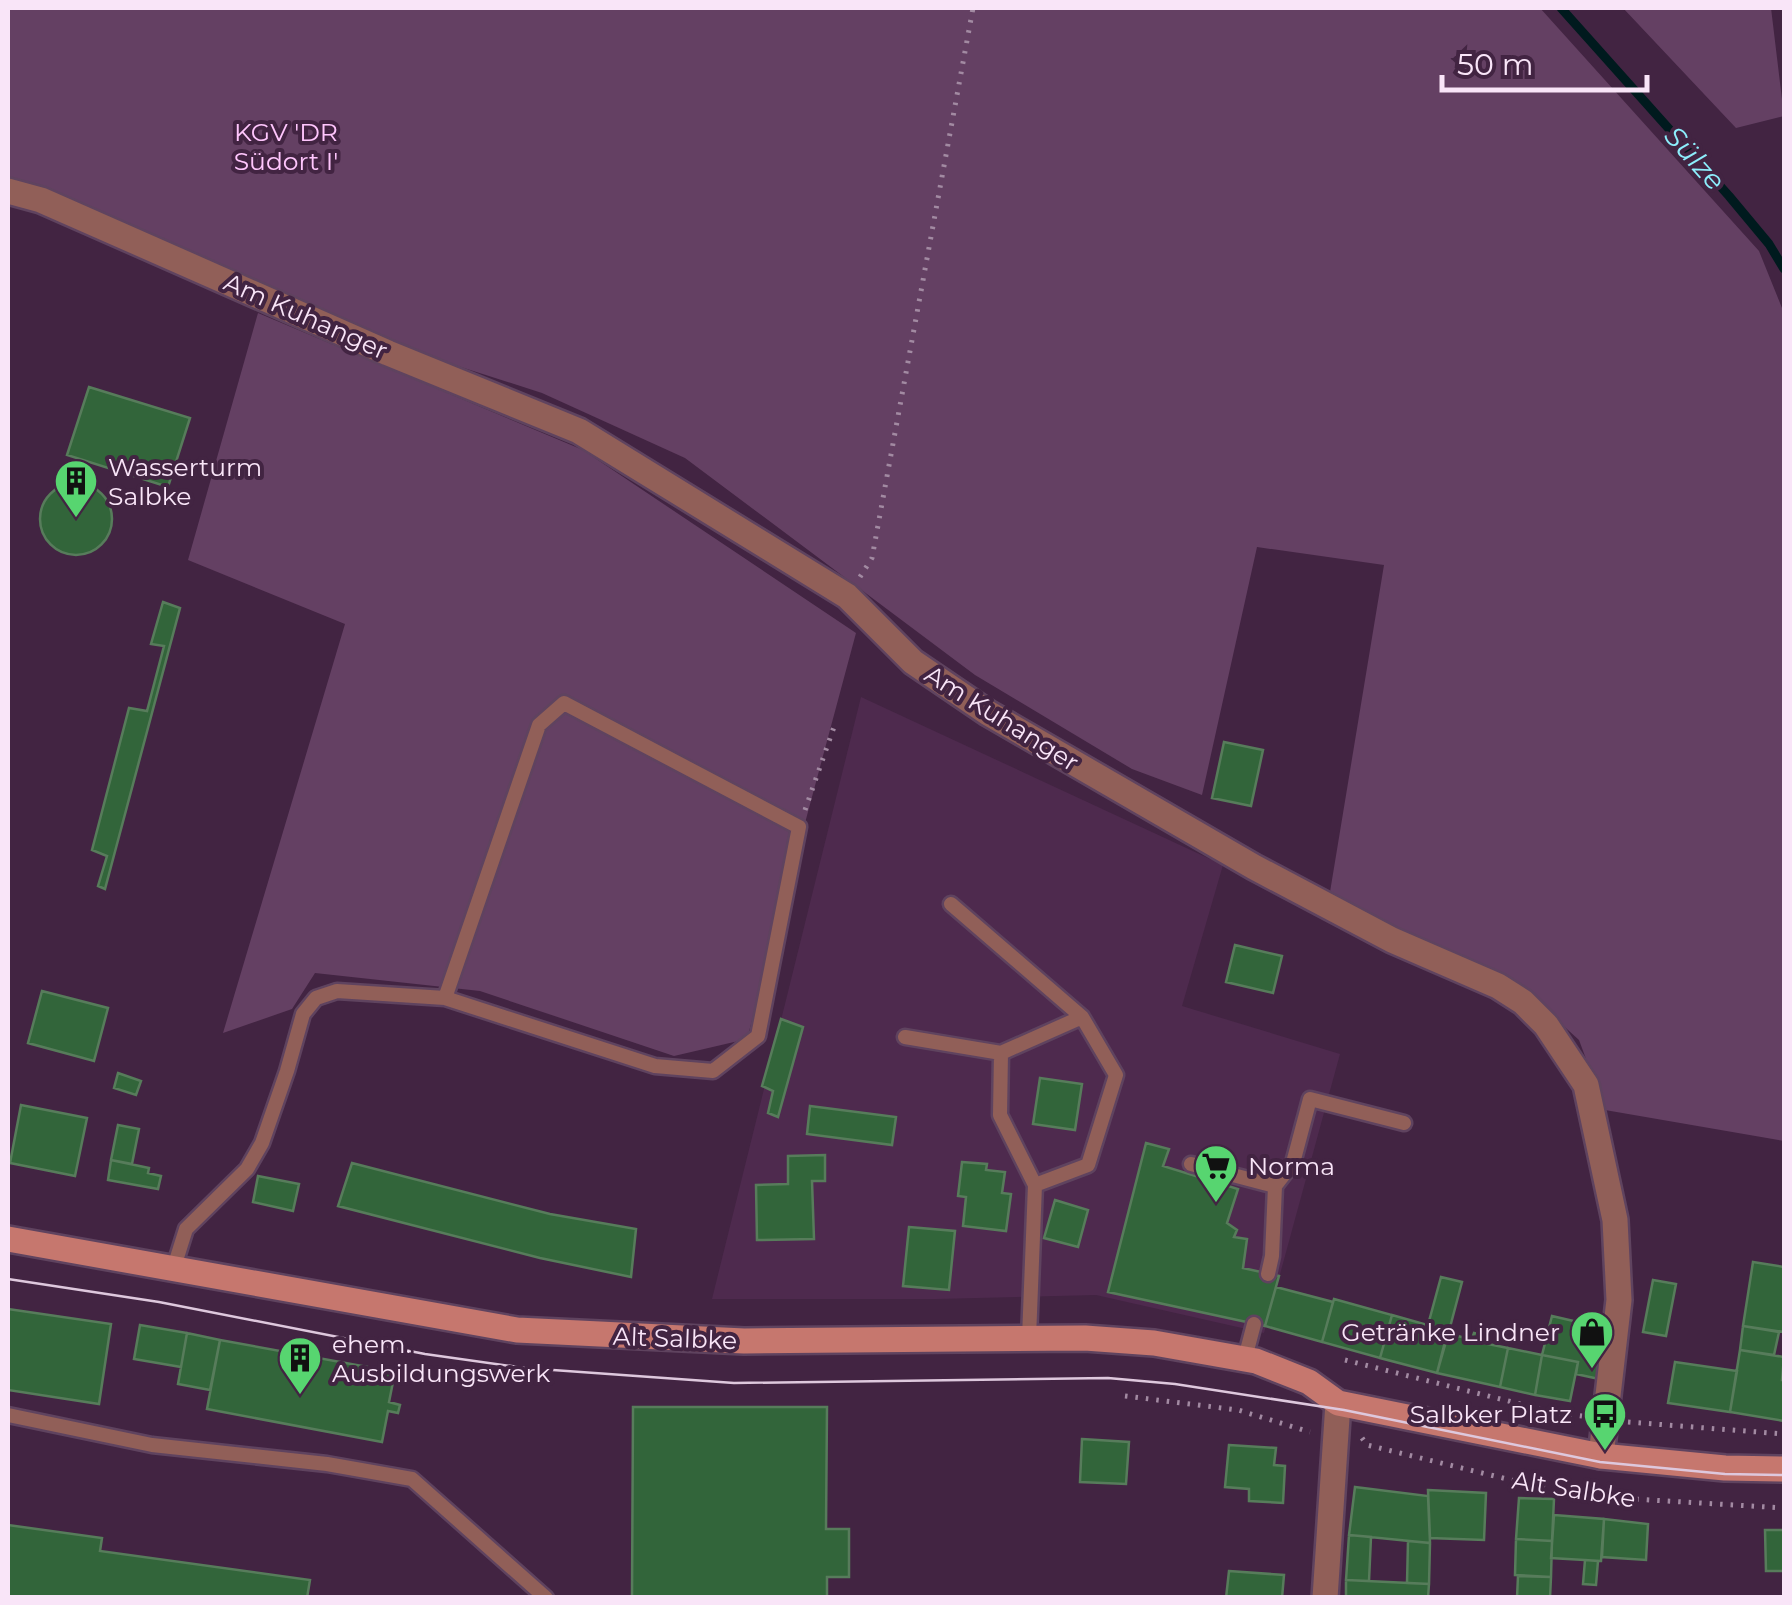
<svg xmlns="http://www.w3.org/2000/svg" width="1792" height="1605" font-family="Montserrat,sans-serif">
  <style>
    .built { fill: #4e2a4e }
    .green { fill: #644063 }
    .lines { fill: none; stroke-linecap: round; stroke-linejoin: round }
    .stream { stroke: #001a1e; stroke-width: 9 }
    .building { fill: #32653a; stroke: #577c5b; stroke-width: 2.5 }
    .lane-casing { stroke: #5f435f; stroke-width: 19 }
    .street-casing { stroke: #5f435f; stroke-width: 30 }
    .secondary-casing { stroke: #5f435f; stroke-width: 30 }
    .path { stroke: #a28aa2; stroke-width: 5; stroke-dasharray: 2.5 8; stroke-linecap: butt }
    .lane { stroke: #915f58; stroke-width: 14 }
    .street { stroke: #915f58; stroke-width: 25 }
    .secondary { stroke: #c6776e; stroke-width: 25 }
    .tram { stroke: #dec8dd; stroke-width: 2.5 }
    .labels { text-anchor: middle; stroke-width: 8; stroke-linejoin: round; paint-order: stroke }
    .park-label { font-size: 25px; fill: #ffc6fd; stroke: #422442 }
    .street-label { font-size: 25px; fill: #f9e5f8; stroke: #422442 }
    .poi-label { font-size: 25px; fill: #f9e5f8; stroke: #422442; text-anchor: start }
    .water-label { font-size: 28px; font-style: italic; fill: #8deffd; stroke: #422442 }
  </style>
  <rect width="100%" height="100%" fill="#422442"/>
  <path class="built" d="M861 697 1223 865 1182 1006 1340 1054 1264 1333 1096 1295 936 1299H712Z"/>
  <path class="green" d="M8 8H1540L1759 251 1784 313V1141L1605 1110 1579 1040 1546 1010 1439 949 1330 892 1384 565 1257 547 1202 795 1132 769 975 675 685 458 542 393 389 344 8 180Z
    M1623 8H1771L1784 116 1736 128Z
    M258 313 583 450 856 633 747 1039 674 1056 480 991 315 973 292 1009 223 1033 345 624 188 560Z"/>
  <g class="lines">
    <path class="stream" d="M1561 8 1729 196 1769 244 1784 269"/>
  </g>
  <path class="building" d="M89 387 190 418 168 487 67 455Z
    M40 519a36 36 0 1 1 72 0a36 36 0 1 1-72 0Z
    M163 602 180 608 105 889 98 886 107 856 92 850 129 708 147 711 164 646 151 644Z
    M1224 742 1263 750 1251 806 1212 798Z
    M1235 945 1282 956 1273 993 1226 982Z
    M42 991 108 1008 94 1061 28 1043Z
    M781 1019 803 1027 778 1117 768 1113 773 1091 762 1086Z
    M118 1073 141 1081 136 1095 114 1088Z
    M1040 1078 1082 1084 1075 1130 1033 1124Z
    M21 1105 87 1118 75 1176 10 1163Z
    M810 1106 896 1117 892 1145 807 1134Z
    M118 1125 139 1129 132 1164 111 1160Z
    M1146 1143 1169 1149 1163 1166 1238 1189 1227 1223 1237 1230 1234 1237 1247 1239 1243 1268 1279 1276 1265 1326 1108 1292Z
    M825 1155V1181H812L814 1239 757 1240 756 1185 788 1184V1156Z
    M111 1160 149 1168 148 1173 161 1176 158 1189 108 1180Z
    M962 1162 987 1164 986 1170 1005 1172 1002 1193 1011 1194 1006 1231 963 1226 966 1197 958 1196Z
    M352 1163 550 1214 636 1229 631 1277 540 1258 338 1206Z
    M258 1176 299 1184 293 1211 253 1202Z
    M1055 1200 1088 1210 1078 1247 1044 1238Z
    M909 1227 955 1231 949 1290 903 1286Z
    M1753 1262 1784 1267V1332L1743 1326Z
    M1441 1277 1462 1282 1449 1331 1428 1325Z
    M1653 1280 1676 1284 1666 1336 1643 1332Z
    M1276 1287 1333 1302 1322 1342 1265 1326Z
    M1334 1299 1392 1315 1380 1358 1322 1342Z
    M8 1309 111 1324 99 1404 8 1390Z
    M1392 1315 1449 1331 1437 1373 1380 1358Z
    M1552 1316 1608 1329 1599 1379 1576 1374 1578 1362 1542 1355Z
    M140 1325 187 1333 181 1367 134 1359Z
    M1743 1326 1779 1332 1774 1355 1740 1350Z
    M187 1333 220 1340 210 1390 178 1384Z
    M1474 1333 1485 1335 1483 1343 1508 1348 1500 1387 1437 1373 1447 1334 1472 1339Z
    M220 1340 395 1372 389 1402 400 1405 398 1413 388 1411 382 1442 207 1409Z
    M1508 1348 1542 1355 1535 1395 1500 1387Z
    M1740 1350 1784 1357 1782 1380H1784V1421L1730 1412Z
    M1542 1355 1578 1362 1570 1401 1535 1395Z
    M1675 1362 1737 1371 1730 1412 1668 1403Z
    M633 1407H827L826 1529H849V1577H827V1598H632Z
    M1082 1439 1129 1442 1126 1484 1080 1482Z
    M1229 1445 1276 1448 1274 1465 1285 1466 1283 1503 1249 1501V1489L1225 1487Z
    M1355 1487 1428 1496 1430 1543 1349 1535Z
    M1428 1490 1486 1493 1484 1540 1430 1538Z
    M1519 1498 1554 1499 1552 1541 1516 1539Z
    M1554 1515 1604 1519 1601 1561 1551 1558Z
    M1604 1519 1648 1524 1646 1560 1602 1557Z
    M8 1525 102 1538 100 1551 310 1580 307 1598H8Z
    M1765 1530H1784V1571H1766Z
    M1349 1535 1371 1537 1369 1581 1346 1580Z
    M1516 1539 1552 1541 1551 1577 1515 1575Z
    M1408 1541 1430 1543 1429 1584 1407 1583Z
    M1585 1560 1598 1561 1596 1585 1583 1584Z
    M1229 1571 1284 1575 1282 1598H1226Z
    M1518 1576 1551 1577 1550 1598H1517Z
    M1346 1580 1429 1584 1428 1598H1346Z"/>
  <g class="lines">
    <g class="lane-casing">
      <path id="lane" d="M951 904 1082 1017 1116 1075 1088 1165 1035 1185
        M905 1037 1001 1053
        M1191 1164 1275 1186 1272 1256 1268 1274
        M1275 1186 1293 1163 1310 1099 1404 1123
        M174 1267 186 1229 247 1169 262 1143 287 1071 303 1014 316 998 337 991 445 998 655 1066 713 1071 758 1036 799 827 564 703 539 725 445 998
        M1029 1338 1035 1185 1000 1115 1001 1053 1082 1017
        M1245 1358 1254 1324
        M8 1415 152 1445 327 1464 412 1479 546 1598"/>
    </g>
    <g class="street-casing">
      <path id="street" d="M8 191 41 200 388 353 579 431 847 596 913 662 988 713 1254 867 1392 940 1498 986 1523 1002 1546 1025 1586 1085 1615 1220 1619 1300 1601 1456
        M1325 1598 1338 1403"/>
    </g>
    <g class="secondary-casing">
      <path id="secondary" d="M8 1239 517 1330 744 1341 1085 1338 1154 1343 1256 1361 1309 1382 1338 1403 1601 1456 1725 1468 1784 1469"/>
    </g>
    <path class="path" d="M860 577 872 558 973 8
      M805 810 835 724
      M1345 1360 1548 1411 1582 1416
      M1125 1396 1238 1410 1310 1432
      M1628 1422 1784 1434
      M1362 1438 1367 1445 1511 1480 1634 1499 1784 1508"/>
    <use href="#lane" class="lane"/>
    <use href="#street" class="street"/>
    <use href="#secondary" class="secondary"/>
    <path class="tram" d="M8 1279 159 1302 425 1354 525 1368 734 1383 1108 1378 1175 1384 1344 1410 1600 1462 1725 1474 1784 1475"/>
  </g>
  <defs>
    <g id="building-pin" transform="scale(2.25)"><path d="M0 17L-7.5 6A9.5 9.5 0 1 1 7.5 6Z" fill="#57d570" stroke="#422442"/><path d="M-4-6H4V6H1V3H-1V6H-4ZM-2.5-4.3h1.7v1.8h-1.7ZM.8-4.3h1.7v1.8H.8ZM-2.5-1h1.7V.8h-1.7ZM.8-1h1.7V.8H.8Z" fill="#111"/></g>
    <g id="supermarket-pin" transform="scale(2.25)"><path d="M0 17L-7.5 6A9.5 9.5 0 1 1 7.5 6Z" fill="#57d570" stroke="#422442"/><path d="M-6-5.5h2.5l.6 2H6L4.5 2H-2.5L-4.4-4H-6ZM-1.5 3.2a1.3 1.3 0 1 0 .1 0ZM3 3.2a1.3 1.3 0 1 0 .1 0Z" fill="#111"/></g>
    <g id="shop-pin" transform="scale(2.25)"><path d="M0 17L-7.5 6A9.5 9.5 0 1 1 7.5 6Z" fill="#57d570" stroke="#422442"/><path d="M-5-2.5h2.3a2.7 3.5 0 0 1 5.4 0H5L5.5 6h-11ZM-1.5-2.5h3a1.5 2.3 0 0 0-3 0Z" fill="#111"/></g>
    <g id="bus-pin" transform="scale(2.25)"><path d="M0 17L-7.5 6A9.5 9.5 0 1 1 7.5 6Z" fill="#57d570" stroke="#422442"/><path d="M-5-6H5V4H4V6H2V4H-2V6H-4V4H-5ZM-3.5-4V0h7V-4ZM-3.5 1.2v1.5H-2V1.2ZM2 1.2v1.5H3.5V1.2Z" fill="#111"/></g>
  </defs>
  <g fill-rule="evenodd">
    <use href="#building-pin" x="76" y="481"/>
    <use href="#supermarket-pin" x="1216" y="1166"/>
    <use href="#shop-pin" x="1592" y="1332"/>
    <use href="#building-pin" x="300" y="1358"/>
    <use href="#bus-pin" x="1605" y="1414"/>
  </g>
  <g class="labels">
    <g class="park-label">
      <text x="286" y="141">KGV 'DR<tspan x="286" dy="29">Südort I'</tspan></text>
    </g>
    <g class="street-label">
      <text transform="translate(306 316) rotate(24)" y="9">Am Kuhanger</text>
      <text transform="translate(1002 718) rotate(32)" y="9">Am Kuhanger</text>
      <text transform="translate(675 1338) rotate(2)" y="9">Alt Salbke</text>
      <text transform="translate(1574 1489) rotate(9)" y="9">Alt Salbke</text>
    </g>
    <g class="poi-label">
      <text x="108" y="476">Wasserturm<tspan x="108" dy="29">Salbke</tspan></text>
      <text x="1248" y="1175">Norma</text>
      <text x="1560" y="1341" text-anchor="end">Getränke Lindner</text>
      <text x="332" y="1353">ehem.<tspan x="332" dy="29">Ausbildungswerk</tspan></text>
      <text x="1572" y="1423" text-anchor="end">Salbker Platz</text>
    </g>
    <g class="water-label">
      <text transform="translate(1695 158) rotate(48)" y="10">Sülze</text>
    </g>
  </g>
  <rect width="1792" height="1605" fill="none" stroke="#f9e5f8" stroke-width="20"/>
  <path d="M1442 75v15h205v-15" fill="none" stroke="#f9e5f8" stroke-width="5"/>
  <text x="1457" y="75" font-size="30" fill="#f9e5f8" stroke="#422442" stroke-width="8" paint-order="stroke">50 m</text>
</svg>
